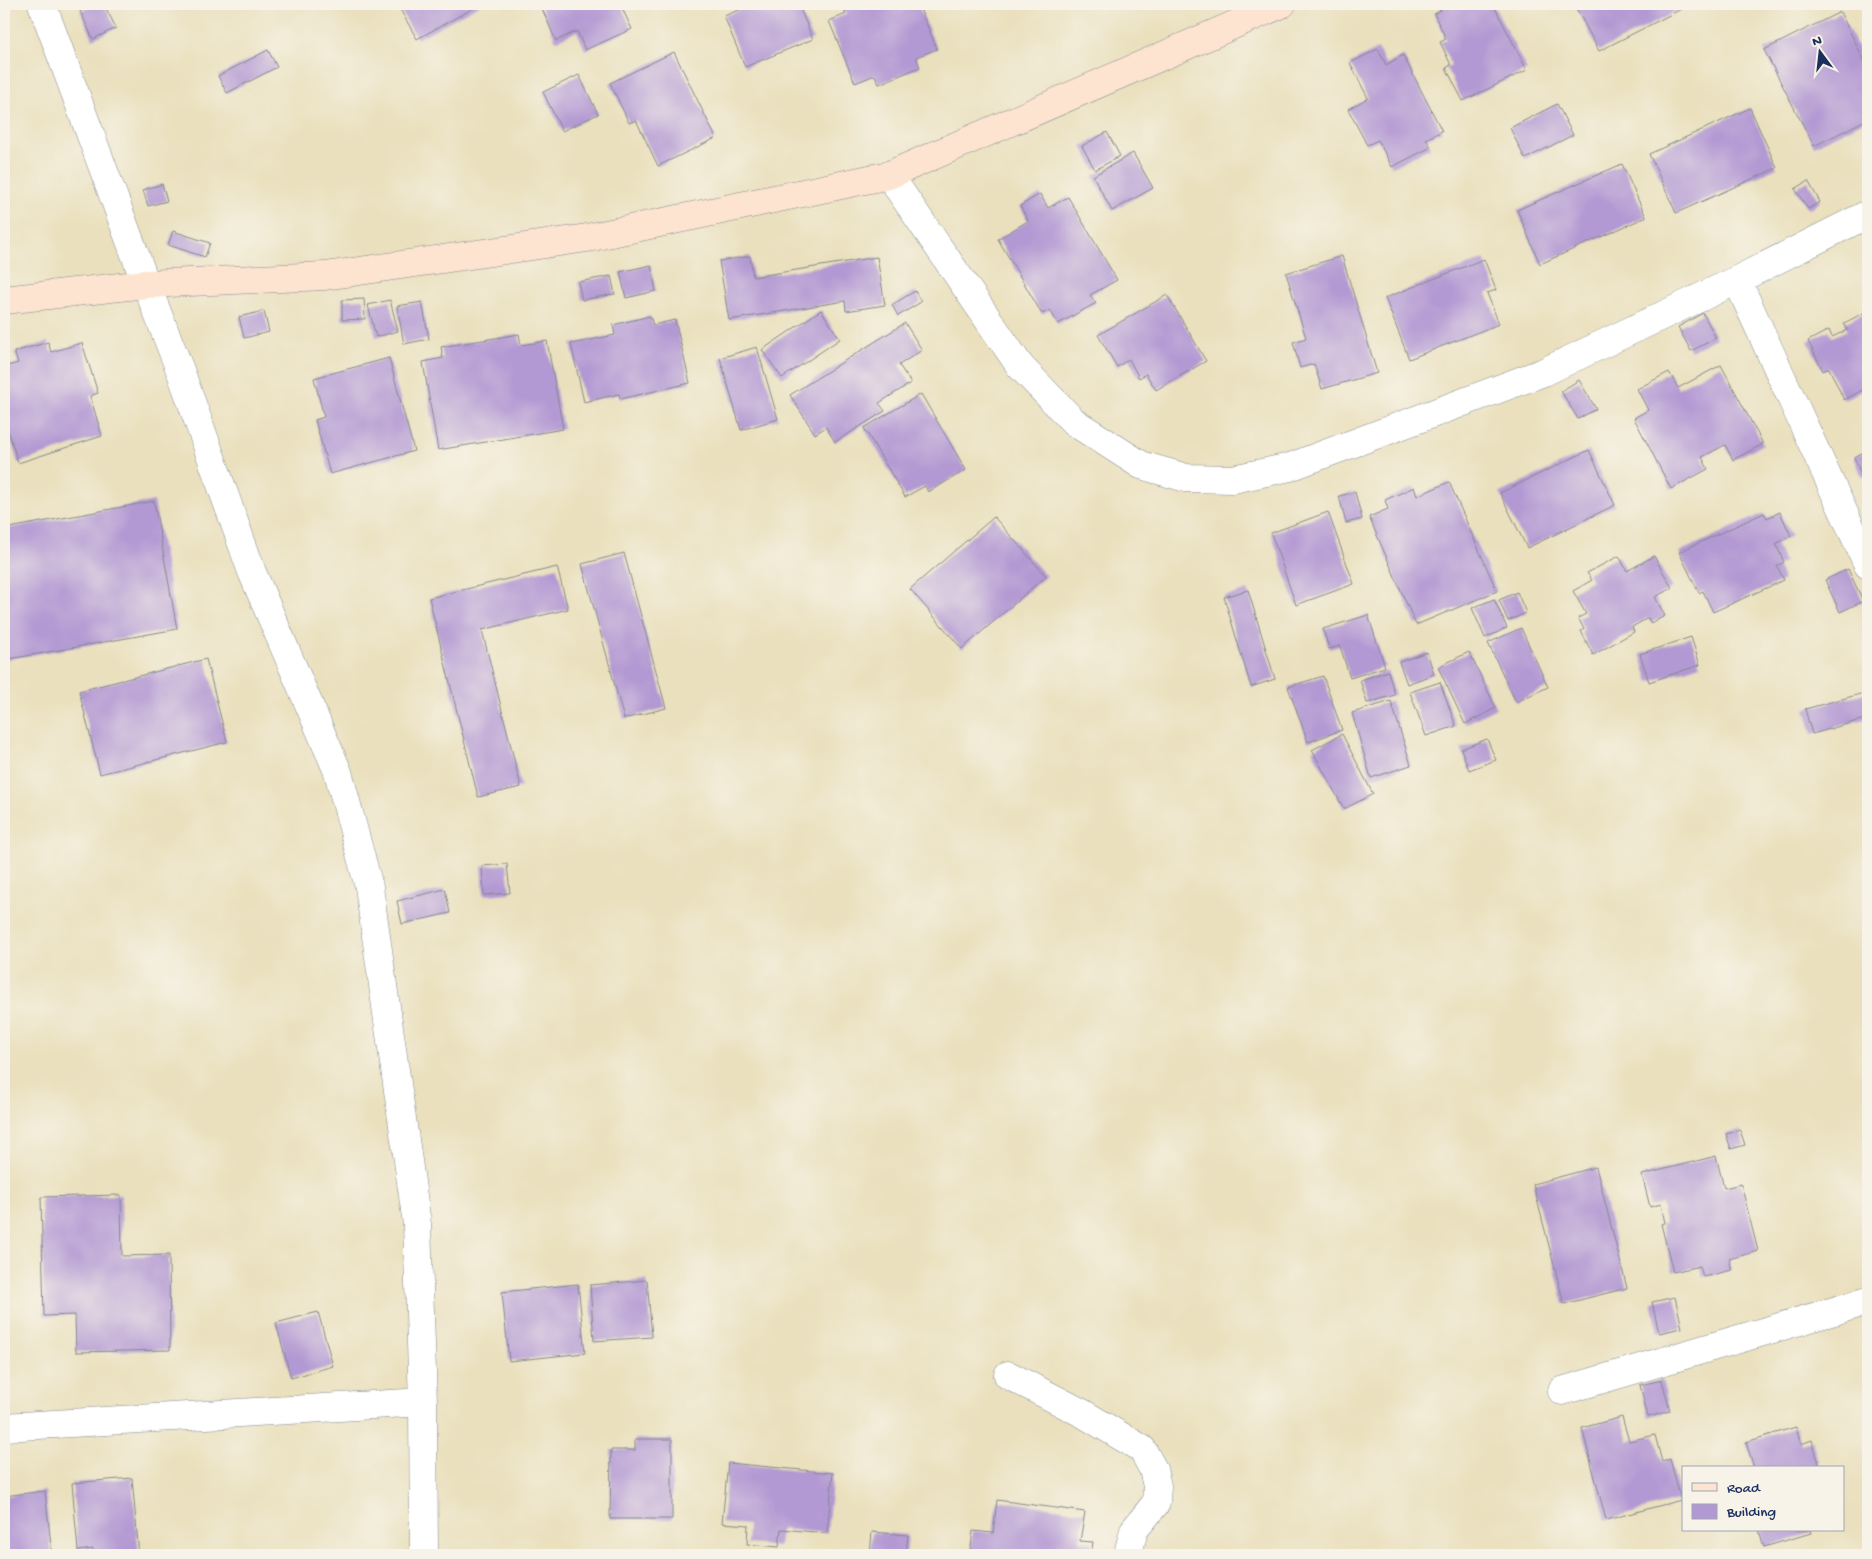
<svg xmlns="http://www.w3.org/2000/svg" width="1872" height="1559" font-family="'Gochi Hand',sans-serif">
  <style>
    .building { fill: #b399d3 }
    .lines { fill: none; stroke-linecap: round; stroke-linejoin: round }
    .street-casing { stroke: #82888e; stroke-width: 29 }
    .secondary-casing { stroke: #82888e; stroke-width: 29 }
    .street { stroke: #fff; stroke-width: 28 }
    .secondary { stroke: #fde4d0; stroke-width: 28 }
  </style>
  <rect width="100%" height="100%" fill="#f7f3e8"/>
  <filter id="ink" filterUnits="userSpaceOnUse"><feTurbulence type="fractalNoise" baseFrequency=".02" numOctaves="2"/><feDisplacementMap in="SourceGraphic" scale="10" xChannelSelector="R" yChannelSelector="G"/><feConvolveMatrix kernelMatrix="1 2 1 2 8 2 1 2 1" color-interpolation-filters="sRGB"/></filter>
  <filter id="wash" filterUnits="userSpaceOnUse"><feTurbulence type="fractalNoise" baseFrequency=".0096" numOctaves="4" result="noise"/><feDisplacementMap in="SourceGraphic" scale="20" xChannelSelector="R" yChannelSelector="G"/><feGaussianBlur stdDeviation="1.12" result="paint"/><feColorMatrix in="noise" values="0 0 0 0 0 0 0 0 0 0 0 0 0 0 0 0 0 1.4 0 .05"/><feComposite in="paint" operator="in"/></filter>
  <g filter="url(#wash)">
    <rect width="100%" height="100%" fill="#eae0bd"/>
    <g id="blocks">
      <path class="building" d="M95 4H104L116 28 93 39 80 11Z
        M397 4H481L417 39Z
        M540 4H620L632 29 585 50 577 31 556 41Z
        M754 4H798L813 39 745 67 724 16Z
        M845 4H918L937 49 916 57 920 67 879 84 875 75 855 83 829 21 846 14 842 5Z
        M1438 4H1493L1527 70 1463 101 1446 68 1451 65 1440 42 1446 39 1434 14 1441 10Z
        M1574 4H1691L1599 51Z
        M1840 12 1868 68V119L1814 146 1764 50Z
        M1378 49 1386 65 1403 55 1442 131 1426 139 1431 147 1392 167 1378 140 1367 145 1348 109 1368 98 1350 63Z
        M268 50 277 67 227 93 218 76Z
        M674 52 716 138 658 166 636 120 629 123 610 83Z
        M579 75 598 114 562 131 543 92Z
        M1557 104 1573 135 1525 159 1510 128Z
        M1750 108 1777 168 1676 213 1649 154Z
        M1107 132 1120 156 1095 170 1082 146Z
        M1133 153 1153 188 1112 211 1093 176Z
        M1622 164 1646 217 1540 264 1517 210Z
        M1808 181 1820 202 1808 209 1795 189Z
        M162 184 167 201 148 206 143 190Z
        M1040 194 1048 208 1068 197 1117 280 1090 295 1096 303 1058 324 1050 310 1042 314 998 239 1028 221 1020 206Z
        M173 231 210 243 205 257 168 245Z
        M750 256 753 277 877 257 885 305 846 311 845 301 729 320 719 261Z
        M1342 256 1377 373 1322 389 1314 364 1300 368 1293 342 1306 338 1286 273Z
        M1484 259 1496 290 1487 293 1499 324 1409 359 1385 298Z
        M651 265 656 291 626 298 620 272Z
        M611 276 615 294 582 300 578 282Z
        M915 291 921 302 898 316 892 305Z
        M1167 295 1206 361 1156 390 1146 374 1139 378 1129 359 1117 367 1098 335Z
        M364 299 365 319 342 320V300Z
        M390 300 398 331 376 337 368 305Z
        M422 302 429 339 404 344 397 306Z
        M821 310 840 339 782 378 762 350Z
        M264 311 269 332 244 338 239 317Z
        M1703 313 1716 338 1691 351 1678 327Z
        M1864 313 1867 319H1868V387L1844 400 1829 368 1823 371 1808 341 1829 330 1832 337 1847 330 1844 323Z
        M650 316 653 325 675 320 690 383 620 399 619 394 584 402 571 344 615 335 613 325Z
        M905 323 922 350 899 365 911 383 879 403 885 411 835 442 826 427 815 434 790 395Z
        M519 334 521 345 547 341 563 429 438 450 423 362 443 358 441 347Z
        M48 342 51 352 82 343 98 393 90 396 102 436 18 463 4 417V367L18 363 14 352Z
        M757 347 778 419 741 430 720 358Z
        M389 358 414 451 330 474 315 420 324 417 314 378Z
        M1721 365 1763 444 1733 460 1725 445 1702 457 1708 469 1671 489 1634 418 1648 410 1637 389 1669 372 1678 388Z
        M1579 380 1596 409 1578 419 1561 391Z
        M921 394 966 470 928 492 925 486 905 497 864 428Z
        M1589 450 1615 505 1527 548 1500 493Z
        M1868 450V475L1862 477 1854 457Z
        M1449 482 1497 591 1416 625 1369 517 1388 509 1385 500 1414 487 1417 496Z
        M1355 492 1362 519 1346 523 1339 496Z
        M154 501 177 629 4 660V529Z
        M1328 512 1354 584 1296 605 1271 533Z
        M1780 512 1791 536 1776 544 1784 562 1777 566 1784 580 1713 612 1703 591 1699 593 1679 552 1764 513 1767 518Z
        M994 517 1046 576 962 649 910 589Z
        M624 553 666 708 624 719 582 564Z
        M1619 556 1627 571 1654 556 1672 588 1655 597 1665 616 1651 623 1648 618 1632 627 1634 632 1593 655 1581 631 1584 629 1578 618 1586 614 1573 591 1592 580 1587 573Z
        M557 567 568 609 482 630 521 787 478 797 429 598Z
        M1848 569 1863 601 1840 612 1825 580Z
        M1248 590 1275 679 1251 687 1224 597Z
        M1517 592 1526 613 1508 621 1499 600Z
        M1494 599 1507 628 1485 638 1472 608Z
        M1368 615 1385 667 1350 678 1340 646 1329 649 1323 629Z
        M1521 628 1548 687 1516 702 1488 643Z
        M1691 637 1700 665 1649 682 1640 654Z
        M1427 652 1434 674 1407 684 1399 662Z
        M1469 652 1496 708 1465 724 1438 667Z
        M206 659 227 742 100 774 79 691Z
        M1388 671 1395 695 1367 703 1360 680Z
        M1323 676 1342 730 1308 742 1288 687Z
        M1440 682 1456 726 1426 736 1410 692Z
        M1868 692V718L1812 734 1805 709Z
        M1391 701 1411 765 1371 778 1352 713Z
        M1342 734 1373 794 1344 809 1312 750Z
        M1487 739 1496 760 1469 770 1461 749Z
        M507 864 510 893 484 895 482 866Z
        M445 889 450 913 402 924 397 901Z
        M1740 1130 1745 1145 1731 1149 1726 1134Z
        M1716 1156 1724 1188 1741 1184 1758 1251 1729 1259 1732 1270 1703 1277 1700 1266 1673 1272 1661 1224 1665 1223 1661 1204 1650 1207 1642 1175Z
        M1596 1167 1627 1288 1564 1304 1533 1184Z
        M121 1195 122 1256 169 1255 170 1350 76 1352 75 1315 44 1316 41 1197Z
        M647 1280 652 1337 594 1341 590 1285Z
        M578 1284 585 1353 509 1361 502 1292Z
        M1675 1297 1682 1328 1659 1333 1652 1302Z
        M318 1312 333 1366 291 1378 276 1323Z
        M1662 1380 1670 1411 1648 1417 1640 1385Z
        M1622 1417 1629 1441 1655 1435 1662 1462 1670 1459 1681 1500 1606 1520 1582 1428Z
        M1796 1427 1801 1444 1812 1440 1820 1468H1754L1746 1442Z
        M635 1439H672V1519H610L611 1450H635Z
        M728 1463 833 1473 827 1533 781 1529 779 1547 747 1544 748 1525 722 1523Z
        M132 1478 139 1555H94L93 1549 78 1551 72 1483Z
        M45 1491 52 1555H4V1496Z
        M997 1500 1085 1512 1080 1541 1093 1542 1091 1555H970L973 1531 993 1533Z
        M1759 1530H1810L1811 1533 1764 1547Z
        M872 1532 908 1535 906 1555H870Z"/>
    </g>
  </g>
  <g filter="url(#ink)">
    <use href="#blocks" fill-opacity="0" stroke="#82888e" stroke-width="1"/>
    <g class="lines">
      <g class="street-casing">
        <path id="street" d="M42 4 146 284 180 370 252 572 338 772 369 887 417 1224 423 1402 424 1555
          M889 175 1020 366 1074 422 1141 465 1186 478 1233 479 1290 467 1544 372 1737 280 1868 214
          M1737 280 1868 565
          M1008 1375 1084 1414 1142 1449 1153 1469 1157 1486 1156 1503 1134 1530 1129 1550 1130 1555
          M1562 1391 1868 1301
          M4 1427 423 1402"/>
      </g>
      <g class="secondary-casing">
        <path id="secondary" d="M4 300 146 284 325 276 587 238 889 175 1282 4"/>
      </g>
      <use href="#street" class="street"/>
      <use href="#secondary" class="secondary"/>
    </g>
  </g>
  <rect width="1872" height="1559" fill="none" stroke="#f7f3e8" stroke-width="20"/>
  <rect x="1682" y="1466" width="162" height="65" fill="#f7f3e8" stroke="#9fa5b1"/>
  <rect x="1692" y="1483" width="25" height="8" fill="#fde4d0" stroke="#9fa5b1"/>
  <text x="1727" y="1492" font-size="15" fill="#1b2f5e">Road</text>
  <rect x="1692" y="1504" width="25" height="15" fill="#b399d3" stroke="#9fa5b1"/>
  <text x="1727" y="1516" font-size="15" fill="#1b2f5e">Building</text>
  <g transform="translate(1820 52) rotate(345)" stroke="#f7f3e8" stroke-width="4" paint-order="stroke">
  <path d="M0-4L9 19L0 12L-9 19Z" fill="#1b2f5e"/>
  <text y="-8" font-size="14" font-weight="bold" text-anchor="middle" fill="#1b2f5e">N</text>
  </g>
</svg>
